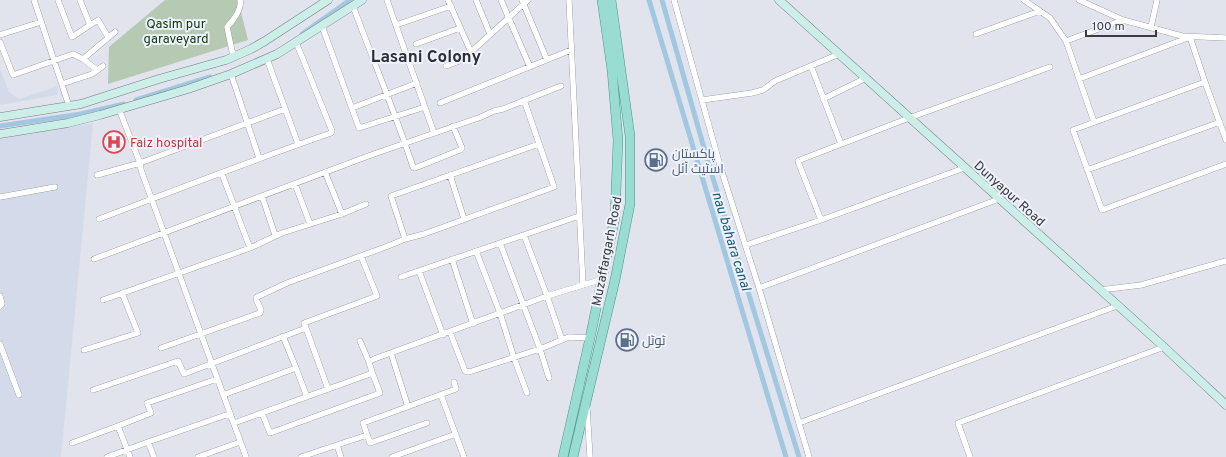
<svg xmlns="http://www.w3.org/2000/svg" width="1226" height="457" font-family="Overpass,Cairo,sans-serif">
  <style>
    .built { fill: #d3daea }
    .green { fill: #b6c9b2 }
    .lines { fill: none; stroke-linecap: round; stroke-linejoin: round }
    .canal { stroke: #a1c8e0; stroke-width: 5 }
    .street-casing { stroke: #787b83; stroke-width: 6 }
    .secondary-casing { stroke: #787b83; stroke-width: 9 }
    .primary-casing { stroke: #4b958b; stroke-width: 10 }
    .street { stroke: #fff; stroke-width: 5.5 }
    .secondary { stroke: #cceee8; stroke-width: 8 }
    .primary { stroke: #98dcd2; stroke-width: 9 }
    .labels { text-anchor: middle; stroke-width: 4; stroke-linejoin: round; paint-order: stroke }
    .park-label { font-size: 13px; fill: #0f3508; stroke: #eef2fa }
    .health-label { font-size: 13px; fill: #be3a42; stroke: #eef2fa; text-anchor: start }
    .service-label { font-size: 13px; fill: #4e5e75; stroke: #eef2fa; text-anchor: start }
    .street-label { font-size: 13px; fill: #3b3c40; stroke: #eef2fa }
    .water-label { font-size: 14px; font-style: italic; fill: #1a5b7c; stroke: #eef2fa }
    .district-label { font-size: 17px; font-weight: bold; fill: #2c2f35; stroke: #eef2fa }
  </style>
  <rect width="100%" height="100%" fill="#e1e4ed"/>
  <path class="built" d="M0 69 9 92 19 99 58 86 57 95 0 105Z
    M93 123 61 457H0V139Z"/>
  <path class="green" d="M165 0H238L248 40 108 84 109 47Z"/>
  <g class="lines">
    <path class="canal" d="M649 0 786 457
      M662 0 708 162 799 457
      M302 34 350 0
      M136 100 210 77
      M0 126 81 114 124 104"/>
    <g class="street-casing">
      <path id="street" d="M34 0 69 106
        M58 0 72 37 90 25 80 0
        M387 0 434 133
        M448 0 471 52
        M476 0 490 34
        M501 0 530 67
        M522 0 547 60
        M569 0 583 285
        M674 0 721 169 759 288 809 457
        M1024 0 1050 18 1066 41 1094 122
        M1079 0 1123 20 1182 36 1226 38
        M353 6C373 60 395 112 413 167L415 168 460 150 462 148 453 126
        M90 25 98 20 108 37
        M396 25 451 6
        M322 26 359 128 425 107
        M1151 27 1157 0
        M976 34 1040 11
        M0 35 41 22
        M1066 41 1123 20
        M0 42 13 75 73 54 83 59 97 70
        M416 44 460 28
        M235 56 232 51 227 27C233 21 242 9 240 0
        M83 59 115 32
        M267 59 298 144
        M446 66 470 57 471 52 528 0
        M811 66 841 144
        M231 74 259 158
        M1079 79 1190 37 1205 82
        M62 84 92 74 103 66
        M823 99 866 78
        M702 100 752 93 763 90 775 81 839 54
        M440 103 571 50
        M352 108 417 83
        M1226 140 1205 82 1073 130 1102 210 1226 164
        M1087 170 1220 122
        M325 172 342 214
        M222 174 250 248
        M97 175 140 163 119 109
        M450 175 464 219
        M295 184 310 224
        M262 196 275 235
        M0 197 55 187
        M99 219C176 190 253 160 331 133L332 131 296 42
        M821 220 799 164 798 161 800 160 909 118 1050 67
        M524 235 547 296 562 340
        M405 239 391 196 539 144
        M500 243 540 349 549 378
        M746 245 821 220 964 168
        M476 251 500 313 514 358 527 393
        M94 259 371 155 481 117 494 111 503 109 561 86
        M452 259 473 324
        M419 271 443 335
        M401 277 579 216
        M759 288 999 199
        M1100 290 1141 285 1226 261
        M0 296 2 304 0 306
        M103 300 250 248 282 233 342 214 366 204
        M306 328 328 389
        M450 332 465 371 469 372 540 349 569 337 590 338
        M283 336 296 368
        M360 341 369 362
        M0 344 19 395
        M161 348 260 313 261 310 256 299 257 297 287 283 388 246 405 239 424 234 554 187 524 100
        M84 350 138 333 122 293
        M391 353 408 407
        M93 390 178 361 184 374 306 328 304 323 377 296 361 256
        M223 395 296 368 307 397
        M441 395 464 457
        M587 408 590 457
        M262 413 270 433 380 393 372 372
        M234 423 370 374 372 372 369 362 374 359 547 296 603 279
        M427 423 370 443 363 423 456 389 454 382
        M799 423 1117 306
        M118 426 151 413 147 403 217 379
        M72 443 118 426 130 457
        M337 445 341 457
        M107 457 148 442
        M154 457 148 442 229 414
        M198 457 240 442
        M246 457 141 170 140 163 285 109
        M301 457 367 435
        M392 457 456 434
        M970 457 958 423 1164 347"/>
    </g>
    <g class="secondary-casing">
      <path id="secondary" d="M779 0 1164 347 1226 405
        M0 117 81 104 159 79 226 60 251 49 265 41 328 0
        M0 134 68 123 100 115 188 89 231 74 277 54 362 0"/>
    </g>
    <g class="primary-casing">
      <path id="primary" d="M563 457 590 338 615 217 618 140 612 70 602 0
        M573 457 615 280 630 204V136L611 0"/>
    </g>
    <use href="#street" class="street"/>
    <use href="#secondary" class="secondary"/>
    <use href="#primary" class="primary"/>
  </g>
  <defs>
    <g id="hospital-ring" transform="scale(1.15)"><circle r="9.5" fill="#eef2fa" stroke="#e0444e" stroke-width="1.5"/><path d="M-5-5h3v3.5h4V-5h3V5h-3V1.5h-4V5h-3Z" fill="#e0444e"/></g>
    <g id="fuel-ring" transform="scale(1.15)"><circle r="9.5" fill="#eef2fa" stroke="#5c6f8a" stroke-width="1.5"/><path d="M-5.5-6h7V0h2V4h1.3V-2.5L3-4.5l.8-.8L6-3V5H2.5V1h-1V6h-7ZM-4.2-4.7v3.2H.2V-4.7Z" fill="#5c6f8a"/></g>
  </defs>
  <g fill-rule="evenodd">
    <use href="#hospital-ring" x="114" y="142"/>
    <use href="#fuel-ring" x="656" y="160"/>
    <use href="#fuel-ring" x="627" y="340"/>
  </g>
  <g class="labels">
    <g class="park-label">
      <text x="176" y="28">Qasim pur<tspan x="176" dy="15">garaveyard</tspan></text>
    </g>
    <g class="health-label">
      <text x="130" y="147">Faiz hospital</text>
    </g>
    <g class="service-label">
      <text x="672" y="158">پاکستان<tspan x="672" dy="15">اسٹیٹ آئل</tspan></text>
      <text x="642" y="345">ٹوٹل</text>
    </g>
    <g class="street-label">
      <text transform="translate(1010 193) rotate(42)" y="5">Dunyapur Road</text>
      <text transform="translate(606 251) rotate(-79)" y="5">Muzaffargarh Road</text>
    </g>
    <g class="water-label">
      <text transform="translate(732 241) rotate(73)" y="5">nau bahara canal</text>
    </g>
    <g class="district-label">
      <text x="426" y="62">Lasani Colony</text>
    </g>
  </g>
  <path d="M1086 30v6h70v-6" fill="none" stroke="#3b3c40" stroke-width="2"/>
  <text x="1092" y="30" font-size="12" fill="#3b3c40" stroke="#eef2fa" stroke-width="3" paint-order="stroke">100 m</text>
</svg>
